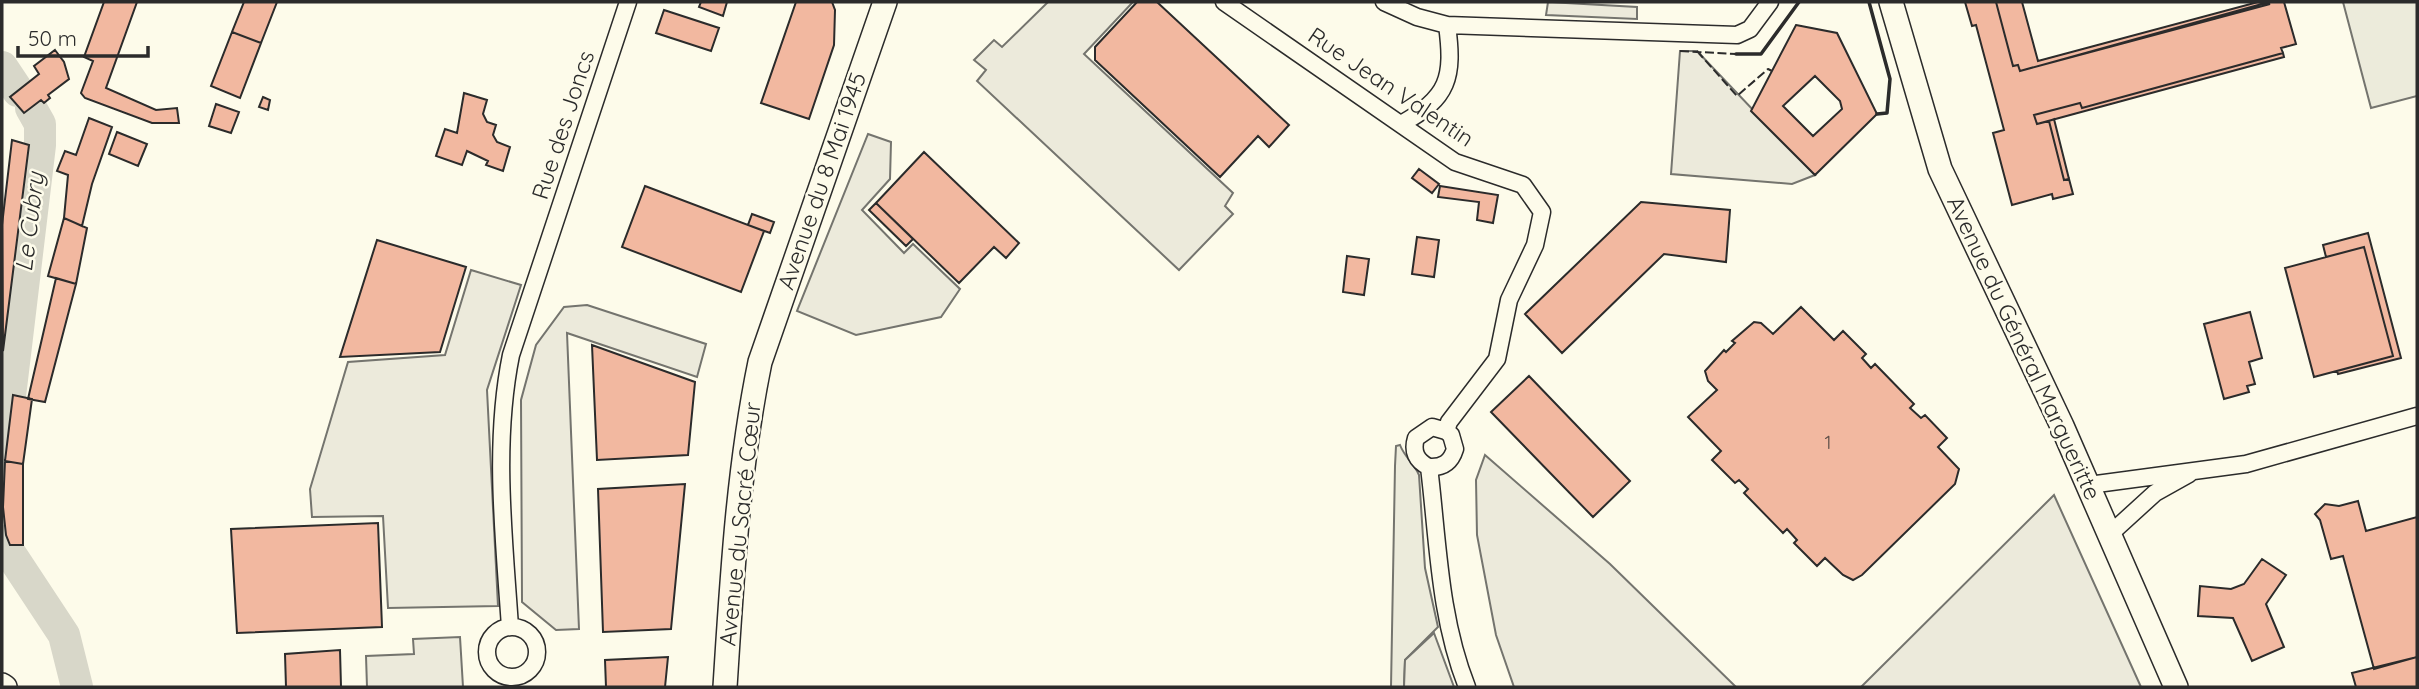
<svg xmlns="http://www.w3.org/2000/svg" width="2419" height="689" font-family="Quicksand,sans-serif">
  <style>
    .green { fill: #ecebdb; stroke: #74746e; stroke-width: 2 }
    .parking { fill: #eceadb; stroke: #74746e; stroke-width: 2 }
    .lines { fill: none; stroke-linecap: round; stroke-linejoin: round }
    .river { stroke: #d8d7c9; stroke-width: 32 }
    .building { fill: #f2b8a0; stroke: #2b2b2b; stroke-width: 2; fill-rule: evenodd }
    .street-casing { stroke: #2b2b2b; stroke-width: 19 }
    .secondary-casing { stroke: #2b2b2b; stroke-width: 26 }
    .street { stroke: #fdfbea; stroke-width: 16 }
    .secondary { stroke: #fdfbea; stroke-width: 23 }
    .fence { stroke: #2b2b2b; stroke-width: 2; stroke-dasharray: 9 3.5; stroke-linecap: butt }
    .wall { stroke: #2b2b2b; stroke-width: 3.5 }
    .labels { text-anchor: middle; stroke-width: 5; stroke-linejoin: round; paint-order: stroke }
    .number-label { font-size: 19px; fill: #5d4e48 }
    .street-label { font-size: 23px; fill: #2b2b2b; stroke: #fdfbea }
    .water-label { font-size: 24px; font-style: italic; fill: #2b2b2b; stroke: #fdfbea }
  </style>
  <rect width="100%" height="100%" fill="#fdfbea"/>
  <path class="green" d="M2343 2H2417V96L2371 108Z
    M1400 445C1405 458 1414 463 1419 475L1425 568 1438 627 1405 660 1404 687H1391L1395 466 1396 446Z"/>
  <path class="parking" d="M1048 2H1133L1084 54 1233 193 1225 206 1233 214 1179 270 977 81 986 70 974 60 994 40 1002 47Z
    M1548 2 1637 7V19L1546 15Z
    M1680 51H1697L1815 175 1792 184 1671 174Z
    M868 134 891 142 890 179 862 210 904 253 913 244 960 289 941 317 856 335 797 311Z
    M471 270 521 285 487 390 498 606 388 608 383 516 312 517 310 489 348 362 445 355Z
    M587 305 706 344 697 377 567 333 579 629 556 630 522 602 521 400 536 345 564 307Z
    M1485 455 1610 564 1736 687H1514L1496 635 1477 535 1476 480Z
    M2054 495 2141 687H1861Z
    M1434 633 1454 687H1404L1405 660Z
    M460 637 463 687H367L366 656 414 654 413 639Z"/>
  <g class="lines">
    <path class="river" d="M2 67 18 91
      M2 463 40 145V124L31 108
      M2 541 64 635 77 687"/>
  </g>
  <path class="building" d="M104 2H137L106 88 156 110 177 108 179 123H152L85 98 81 93 93 61 84 57Z
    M244 2H277L261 43 232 32Z
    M701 2H727L723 16 699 7Z
    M796 2H832L835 10 834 45 809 119 761 103Z
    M1137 2H1157L1289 125 1269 147 1258 136 1220 177 1095 60V47Z
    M1965 2H1996L2013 66 2018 65 2020 71 2269 2H2284L2296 44 2281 48 2283 53 2082 108 2080 103 2034 115 2037 124 2049 121 2064 180 2069 179 2073 194 2053 199 2052 194 2012 205 1993 133 2004 130 1976 25 1972 26Z
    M1996 2H2022L2038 61 2258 2 2270 4 2020 71 2018 65 2013 66Z
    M664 10 719 28 711 51 656 33Z
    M1796 25 1837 33 1877 114 1815 175 1751 111ZM1815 76 1840 101 1842 109 1813 136 1783 106Z
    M232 32 261 43 240 98 211 86Z
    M55 50 64 62 69 79 48 95 50 98 44 103 41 100 24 113 10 97 39 74 34 66Z
    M2283 53 2284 57 2037 124 2034 115 2080 103 2082 108Z
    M464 93 487 100 483 114 487 122 496 125 493 135 497 142 510 147 503 171 486 165 488 161 467 151 462 165 436 156 445 129 457 133Z
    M263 97 270 100 268 110 259 107Z
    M216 104 239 112 231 133 209 126Z
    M89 118 112 127 92 184 82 226 64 218 68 175 57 171 65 151 76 155Z
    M2054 119 2069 179 2064 180 2049 121Z
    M117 132 147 144 138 166 109 154Z
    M12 140 29 145 3 351 2 225Z
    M924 152 1019 243 1006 258 994 247 959 283 876 203Z
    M1419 169 1439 184 1432 193 1412 178Z
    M645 186 764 231 741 292 622 247Z
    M1440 186 1498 195 1493 223 1477 220 1479 202 1438 197Z
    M1641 202 1730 210 1726 262 1664 254 1562 353 1525 314Z
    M876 203 913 239 906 246 869 210Z
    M752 214 774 222 770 233 748 225Z
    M64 218 87 228 76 284 48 276Z
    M2368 233 2401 358 2338 374 2337 371 2393 356 2364 247 2326 257 2323 245Z
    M1417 237 1439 240 1434 277 1412 274Z
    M377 240 466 267 440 352 340 357Z
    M2364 247 2393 356 2314 377 2285 268Z
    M1347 256 1369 259 1364 295 1343 292Z
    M56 278 76 284 45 402 28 399Z
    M1801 307 1834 340 1843 331 1866 354 1862 358 1871 368 1875 364 1914 404 1910 408 1921 418 1925 415 1947 438 1938 447 1959 469 1955 484 1862 575 1853 580 1843 575 1825 558 1817 566 1794 543 1797 540 1787 529 1783 533 1744 493 1748 489 1739 480 1735 483 1712 460 1721 451 1688 417 1717 390 1708 381 1705 371 1724 350 1726 352 1735 343 1732 341 1754 322 1761 323 1773 334Z
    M2250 312 2262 358 2249 362 2255 384 2247 386 2249 392 2224 399 2204 324Z
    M592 345 695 382 688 455 597 460Z
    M1529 376 1630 481 1593 517 1491 412Z
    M13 395 32 399 23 464 5 461Z
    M5 461 23 464V545H10L6 535 3 507Z
    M685 484 671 629 603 632 598 489Z
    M2358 501 2366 531 2417 517V657L2374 669 2343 556 2331 559 2320 520 2315 514 2325 504 2339 506Z
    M378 523 382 627 237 633 231 529Z
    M2262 559 2286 575 2266 604 2284 647 2252 661 2233 618 2198 616 2200 586 2231 589 2244 584Z
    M340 650 341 687H286L285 654Z
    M668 657 665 687H606L605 660Z
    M2417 657V687H2356L2352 673Z"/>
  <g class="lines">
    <g class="street-casing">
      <path id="street" d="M1224 2 1455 162 1523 185 1542 212 1535 245 1509 300 1497 359 1449 422 1446 431 1432 427 1416 438C1412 451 1416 461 1429 467
        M1384 2 1417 17 1447 25 1737 35 1750 29 1770 2
        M1401 124C1449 98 1454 77 1447 25
        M1446 431 1451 435 1455 449C1451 462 1443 468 1429 467 1438 540 1439 617 1467 687
        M2089 485 2246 464 2417 416
        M2110 534 2155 493 2189 474
        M510 627C504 537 493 444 511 355L628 2
        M487 652a25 25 0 1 1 50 0a25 25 0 1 1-50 0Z"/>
    </g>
    <g class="secondary-casing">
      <path id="secondary" d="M1891 2 1940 169 2062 426 2176 687
        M2 685 5 687
        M725 687C732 578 738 469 760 362L885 2"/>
    </g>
    <use href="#street" class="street"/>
    <use href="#secondary" class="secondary"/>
    <path class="fence" d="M1680 51 1736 54
      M1697 51 1737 96 1768 69 1772 71"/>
    <path class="wall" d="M1869 2 1890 79 1887 113 1877 114
      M1736 54H1761L1799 2"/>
  </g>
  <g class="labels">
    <g class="number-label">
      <text x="1828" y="449">1</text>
    </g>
    <g class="street-label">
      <text transform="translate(1391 87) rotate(34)" y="8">Rue Jean Valentin</text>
      <text transform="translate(563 125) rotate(-72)" y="8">Rue des Joncs</text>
      <text transform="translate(822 181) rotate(-71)" y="8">Avenue du 8 Mai 1945</text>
      <text transform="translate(2024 348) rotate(65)" y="8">Avenue du Général Margueritte</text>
      <text transform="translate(740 524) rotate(-84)" y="8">Avenue du Sacré Cœur</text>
    </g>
    <g class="water-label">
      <text transform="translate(30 222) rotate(-83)" y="8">Le Cubry</text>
    </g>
  </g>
  <rect width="2419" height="689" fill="none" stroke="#2b2b2b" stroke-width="7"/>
  <path d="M18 46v10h130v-10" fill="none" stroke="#2b2b2b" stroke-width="3.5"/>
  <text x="28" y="46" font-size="21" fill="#2b2b2b" stroke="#fdfbea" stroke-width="5" paint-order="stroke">50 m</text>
</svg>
